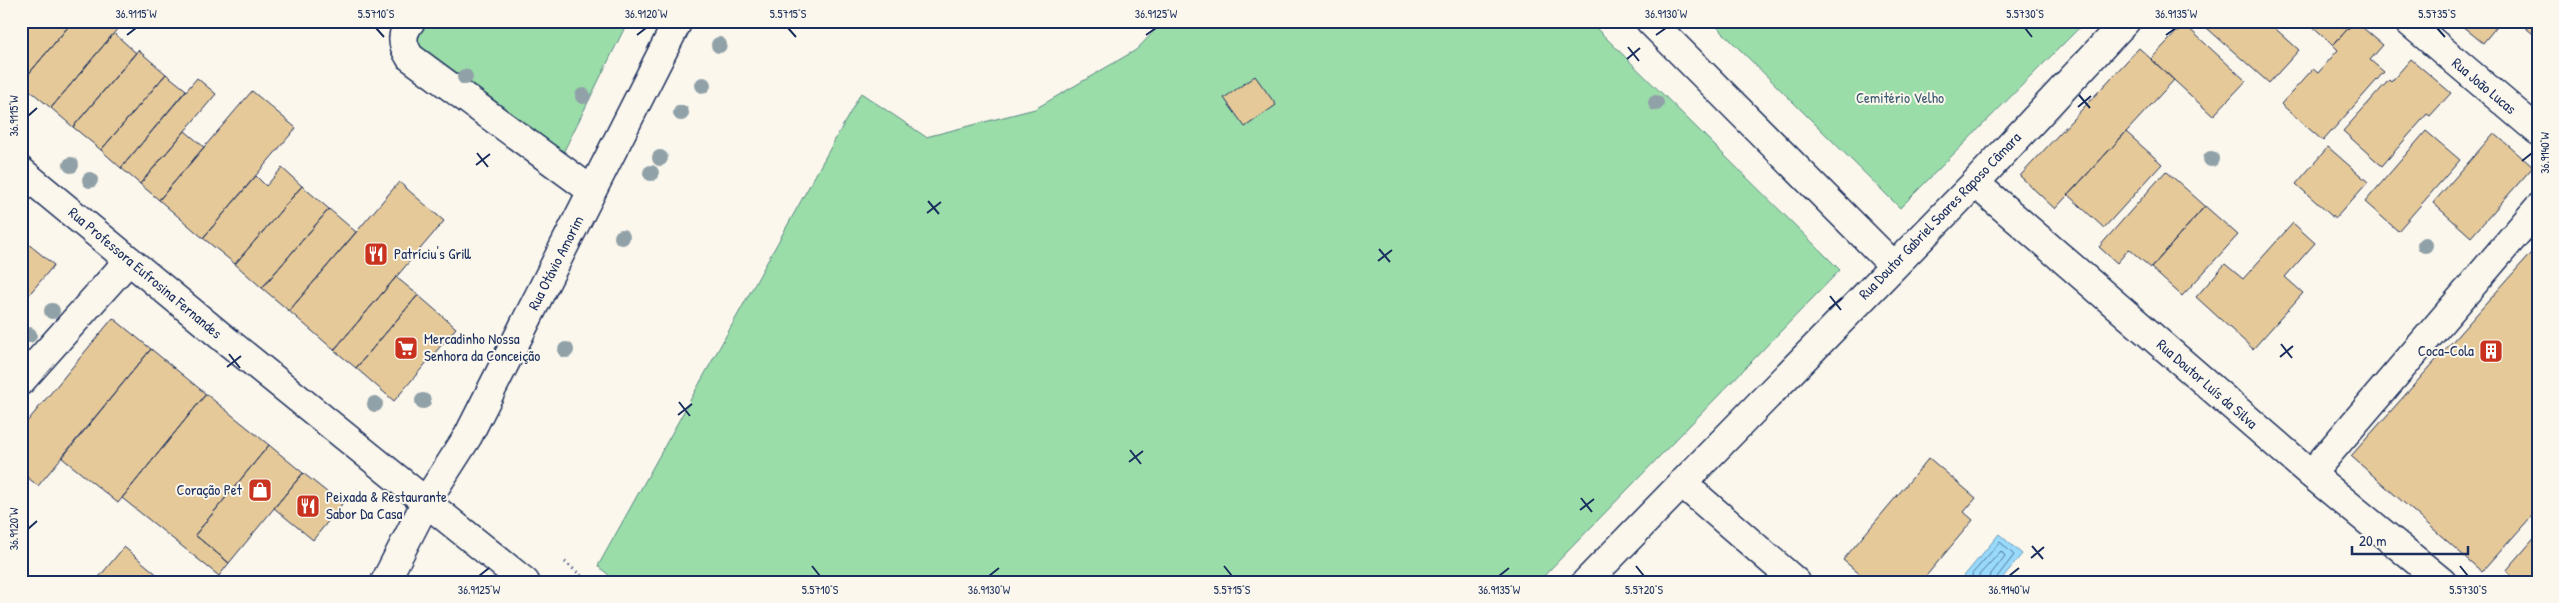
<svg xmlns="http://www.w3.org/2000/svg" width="2559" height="603" font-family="'Patrick Hand',sans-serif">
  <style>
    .green { fill: #9adda9; stroke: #5a8684 }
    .water { fill: #99dafb; stroke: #6796bc }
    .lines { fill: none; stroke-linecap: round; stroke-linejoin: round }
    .shore { stroke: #4d739d; stroke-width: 1 }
    .building { fill: #e5c999; stroke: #1b2f5e }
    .minor-casing { stroke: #1b2f5e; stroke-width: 31 }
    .path { stroke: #1b2f5e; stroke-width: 3; stroke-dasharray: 1 4; stroke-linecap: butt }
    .minor { stroke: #fbf7ec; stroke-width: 28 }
    .tree { fill: #91a1a8 }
    .ticks { fill: none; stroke: #1b2f5e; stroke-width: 2 }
    .labels { text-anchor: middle; stroke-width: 4; stroke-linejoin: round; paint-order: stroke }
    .street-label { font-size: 15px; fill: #1b2f5e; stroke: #fbf7ec }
    .park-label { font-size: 15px; fill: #3b5a71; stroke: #fbf7ec }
    .poi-label { font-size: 15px; fill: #1b2f5e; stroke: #fbf7ec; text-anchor: start }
    .neatline { fill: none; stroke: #1b2f5e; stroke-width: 2 }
    .ticks-label { font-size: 12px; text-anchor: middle; fill: #1b2f5e }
  </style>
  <rect width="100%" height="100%" fill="#fbf7ec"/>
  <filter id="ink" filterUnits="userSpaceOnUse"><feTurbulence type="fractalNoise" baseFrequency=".02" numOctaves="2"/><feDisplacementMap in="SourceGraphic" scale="10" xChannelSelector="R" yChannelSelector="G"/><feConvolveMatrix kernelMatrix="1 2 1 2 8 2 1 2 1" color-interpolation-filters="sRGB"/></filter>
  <g filter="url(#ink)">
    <path class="green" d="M423 21H628L557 165 407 41Z
      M1164 21H1589L1840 270 1538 582H617L598 566 861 93 926 137 1035 109 1136 50Z
      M1711 21H2086L1900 208Z"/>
    <path class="water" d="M1999 534 2022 554 1999 582H1970L1964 576Z"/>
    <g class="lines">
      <path class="shore" d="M1973 582 1972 574 2000 542 2014 555 1997 577 1995 582
        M1979 582V575L2001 551 2005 556 1991 574 1989 582"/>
    </g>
    <path class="building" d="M21 21H73L21 83Z
      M73 21H124L51 108 21 83Z
      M2199 21H2267L2299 50 2269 83Z
      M2307 21H2355L2333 45Z
      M2355 21 2383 45 2370 60 2384 72 2323 141 2281 104 2313 69 2318 73 2338 50 2333 45Z
      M2456 21H2491L2497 26 2483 43Z
      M2523 21H2538V38L2521 24Z
      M2184 24 2246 81 2213 116 2151 59Z
      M114 33 136 53 73 127 51 108Z
      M2139 48 2174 80 2055 209 2020 176Z
      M138 50 166 74 101 150 73 127Z
      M2411 59 2451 93 2430 116 2427 114 2382 166 2343 131 2389 80 2391 82Z
      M166 74 186 90 121 168 101 150Z
      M1255 76 1276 105 1245 127 1224 98Z
      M197 78 216 94 140 184 121 168Z
      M252 91 296 128 203 238 159 200Z
      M185 131 204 147 159 200 140 184Z
      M2426 131 2460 160 2398 231 2365 202Z
      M2126 132 2162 164 2104 228 2068 195Z
      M2494 133 2533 167 2471 237 2433 203Z
      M2328 147 2368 182 2335 219 2296 184Z
      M282 168 302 186 235 264 203 238 256 176 266 186Z
      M2166 171 2205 206 2151 268 2129 249 2117 263 2099 247Z
      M399 182 444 221 334 350 289 311Z
      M302 186 329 209 262 288 235 264Z
      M2205 206 2238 235 2182 296 2151 268Z
      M329 209 356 232 289 311 262 288Z
      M2293 223 2315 243 2285 277 2303 293 2253 349 2196 297 2225 264 2243 279Z
      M21 238 54 265 21 304Z
      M2538 245V509L2482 572 2351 456Z
      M396 277 418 295 356 368 334 350Z
      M418 295 456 328 394 401 356 368Z
      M113 318 151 349 38 486 21 472V429Z
      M151 349 206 394 118 503 62 458Z
      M206 394 269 445 195 535 229 563 219 576 122 498Z
      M269 445 303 473 229 563 195 535Z
      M1929 458 1976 498 1964 512 1973 520 1921 582H1869L1843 560Z
      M303 473 342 504 313 540 274 508Z
      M2538 534V582H2518L2506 571Z
      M124 547 166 582H95Z"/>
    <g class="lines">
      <g class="minor-casing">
        <path id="minor" d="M411 21C401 34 401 43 410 57L592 191
          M1650 21 1893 265
          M2408 21 2538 131
          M21 171 222 337 525 582
          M1975 183 2311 474 2442 582
          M21 381 129 260
          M2311 474 2538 208
          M1682 483 1796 582
          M385 582 427 500 468 436 678 21
          M1586 582 1975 183 2126 21"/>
      </g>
      <path class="path" d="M565 562 589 582"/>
      <use href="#minor" class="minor"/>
    </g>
    <g class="tree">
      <circle cx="719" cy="45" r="8"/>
      <circle cx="465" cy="77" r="8"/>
      <circle cx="703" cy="85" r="8"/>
      <circle cx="583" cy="96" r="8"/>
      <circle cx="1656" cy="103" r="8"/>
      <circle cx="681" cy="113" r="8"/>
      <circle cx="660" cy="158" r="8"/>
      <circle cx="2211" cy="159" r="8"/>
      <circle cx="71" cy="165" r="8"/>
      <circle cx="651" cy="173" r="8"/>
      <circle cx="90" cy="180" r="8"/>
      <circle cx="622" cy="237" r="8"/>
      <circle cx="2425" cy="245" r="8"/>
      <circle cx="52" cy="311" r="8"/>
      <circle cx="29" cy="335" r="8"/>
      <circle cx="566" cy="350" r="8"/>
      <circle cx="423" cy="401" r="8"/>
      <circle cx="375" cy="404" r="8"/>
    </g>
  </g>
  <path class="ticks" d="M376 28 384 37M788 28 796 37M2025 28 2032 37M2437 28 2445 37M127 35 136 28M637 35 646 28M1146 35 1156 28M1656 35 1666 28M2166 35 2176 28M1628 47 1639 61M1627 59 1640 48M2079 95 2090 108M2078 107 2091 96M28 116 37 108M477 153 488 167M2522 161 2532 153M476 165 490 154M928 201 939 214M927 213 941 202M1379 249 1390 262M1378 261 1392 250M1830 296 1841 310M1829 309 1842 298M2281 344 2292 358M229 354 240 368M2280 357 2293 346M227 367 241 356M679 402 690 416M678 415 692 404M1130 450 1141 464M1129 462 1143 451M1581 498 1592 512M1580 510 1594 499M28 529 37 521M2032 546 2043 559M2031 558 2044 547M812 566 820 576M1224 566 1232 576M1636 566 1644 576M2460 566 2468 576M479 576 489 568M989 576 999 568M1499 576 1509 568M2009 576 2019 568"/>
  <defs>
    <g id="restaurant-square" transform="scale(1.25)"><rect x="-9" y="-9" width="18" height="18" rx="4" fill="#c8321e" stroke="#fbf7ec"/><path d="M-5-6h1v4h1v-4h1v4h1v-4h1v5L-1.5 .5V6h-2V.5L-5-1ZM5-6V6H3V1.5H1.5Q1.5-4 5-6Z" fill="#fff"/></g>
    <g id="supermarket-square" transform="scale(1.25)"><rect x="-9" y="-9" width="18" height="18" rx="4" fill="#c8321e" stroke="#fbf7ec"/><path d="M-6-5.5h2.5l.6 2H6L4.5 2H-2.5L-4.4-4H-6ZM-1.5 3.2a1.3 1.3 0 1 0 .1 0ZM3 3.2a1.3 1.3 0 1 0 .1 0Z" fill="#fff"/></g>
    <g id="building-square" transform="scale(1.25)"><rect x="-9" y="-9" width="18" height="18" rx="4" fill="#c8321e" stroke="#fbf7ec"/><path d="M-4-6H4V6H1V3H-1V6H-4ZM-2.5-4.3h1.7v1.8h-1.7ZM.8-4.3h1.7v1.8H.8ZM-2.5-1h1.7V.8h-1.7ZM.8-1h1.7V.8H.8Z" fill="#fff"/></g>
    <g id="shop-square" transform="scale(1.25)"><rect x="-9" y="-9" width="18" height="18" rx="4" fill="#c8321e" stroke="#fbf7ec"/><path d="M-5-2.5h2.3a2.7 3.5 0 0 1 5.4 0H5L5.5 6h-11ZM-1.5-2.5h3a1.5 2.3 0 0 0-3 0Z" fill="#fff"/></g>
  </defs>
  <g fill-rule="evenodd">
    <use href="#restaurant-square" x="376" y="254"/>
    <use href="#supermarket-square" x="406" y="348"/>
    <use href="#building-square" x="2491" y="351"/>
    <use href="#shop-square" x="260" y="490"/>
    <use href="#restaurant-square" x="308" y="506"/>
  </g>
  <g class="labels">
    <g class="street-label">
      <text transform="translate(2484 86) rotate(40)" y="5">Rua João Lucas</text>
      <text transform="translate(1940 216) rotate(-46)" y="5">Rua Doutor Gabriel Soares Raposo Câmara</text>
      <text transform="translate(556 263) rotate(-63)" y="5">Rua Otávio Amorim</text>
      <text transform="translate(145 273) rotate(40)" y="5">Rua Professora Eufrosina Fernandes</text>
      <text transform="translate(2207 384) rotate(41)" y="5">Rua Doutor Luís da Silva</text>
    </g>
    <g class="park-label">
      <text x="1900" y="103">Cemitério Velho</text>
    </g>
    <g class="poi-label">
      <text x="394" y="259">Patríciu's Grill</text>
      <text x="424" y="344">Mercadinho Nossa<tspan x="424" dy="17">Senhora da Conceição</tspan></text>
      <text x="2474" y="356" text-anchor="end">Coca-Cola</text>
      <text x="242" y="495" text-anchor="end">Coração Pet</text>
      <text x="326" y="502">Peixada &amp; Restaurante<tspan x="326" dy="17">Sabor Da Casa</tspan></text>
    </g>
  </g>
  <rect width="2559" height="603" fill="none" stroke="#fbf7ec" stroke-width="55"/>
  <path d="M2352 546v8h116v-8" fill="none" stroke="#1b2f5e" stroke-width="2.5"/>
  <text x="2359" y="546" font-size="15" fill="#1b2f5e" stroke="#fbf7ec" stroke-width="4" paint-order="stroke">20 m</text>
  <rect x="28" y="28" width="2504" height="548" class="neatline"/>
  <g class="ticks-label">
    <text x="136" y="18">36.9115°W</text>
    <text x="376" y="18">5.5710°S</text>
    <text x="646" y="18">36.9120°W</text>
    <text x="788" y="18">5.5715°S</text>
    <text x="1156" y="18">36.9125°W</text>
    <text x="1666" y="18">36.9130°W</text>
    <text x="2025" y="18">5.5730°S</text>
    <text x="2176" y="18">36.9135°W</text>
    <text x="2437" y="18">5.5735°S</text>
    <text transform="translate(14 116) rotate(-90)" y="4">36.9115°W</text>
    <text transform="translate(2545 153) rotate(-90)" y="4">36.9140°W</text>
    <text transform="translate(14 529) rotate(-90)" y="4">36.9120°W</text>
    <text x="479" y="594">36.9125°W</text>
    <text x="820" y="594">5.5710°S</text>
    <text x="989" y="594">36.9130°W</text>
    <text x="1232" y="594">5.5715°S</text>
    <text x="1499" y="594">36.9135°W</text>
    <text x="1644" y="594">5.5720°S</text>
    <text x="2009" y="594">36.9140°W</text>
    <text x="2468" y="594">5.5730°S</text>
  </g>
</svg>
